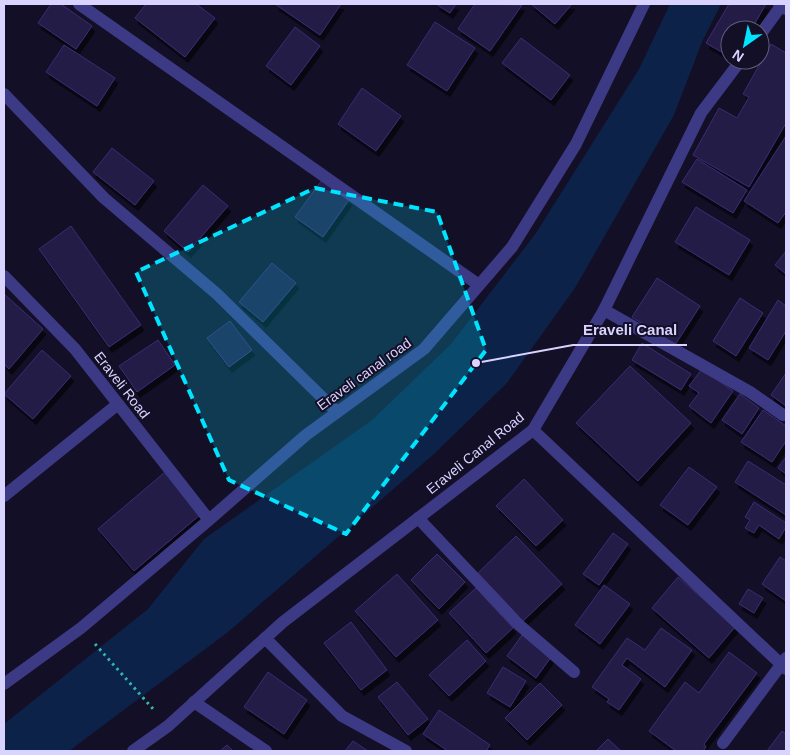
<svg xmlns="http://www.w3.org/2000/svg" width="790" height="755" font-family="Arial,sans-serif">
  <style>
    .water { fill: #0c2248 }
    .building { fill: #241b47; stroke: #3b2d73; filter: url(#shadow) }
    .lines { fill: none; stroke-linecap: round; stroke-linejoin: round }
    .path { stroke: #2fb8b0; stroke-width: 3; stroke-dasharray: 2.5 4; stroke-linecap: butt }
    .service { stroke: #3d3a85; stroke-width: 12 }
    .minor { stroke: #3d3a85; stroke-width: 12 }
    .tertiary { stroke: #3d3a85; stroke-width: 12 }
    .marked { fill: #00e5ff; fill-opacity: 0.2; stroke: #00e5ff; stroke-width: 4; stroke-dasharray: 10 6; stroke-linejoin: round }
    .labels { text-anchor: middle; stroke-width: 4; stroke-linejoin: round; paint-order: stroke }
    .street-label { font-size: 14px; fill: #d9d4ff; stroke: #130f26 }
    .leader { fill: none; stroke: #d9d4ff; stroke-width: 2 }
    .callout-dot { fill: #d9d4ff; stroke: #130f26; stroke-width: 2 }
    .callout-label { font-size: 15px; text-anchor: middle; font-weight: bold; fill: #d9d4ff; stroke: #130f26; stroke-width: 4; stroke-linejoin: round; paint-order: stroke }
  </style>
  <defs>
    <filter id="shadow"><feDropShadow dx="3" dy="5.5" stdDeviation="0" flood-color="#0009"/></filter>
  </defs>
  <rect width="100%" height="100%" fill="#130f26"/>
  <path class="water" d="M670 4H721L702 42 674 115 575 288 507 383 434 454 228 632 69 751H4V724L148 609 204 539 372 420 451 344 536 233 639 69Z"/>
  <path class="building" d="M51 4H61L92 26 76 49 38 23Z
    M146 4H196L215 18 185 57 135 18Z
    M275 4H341L320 35Z
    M436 4H456L450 13Z
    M475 4 522 5 490 51 458 29Z
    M531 4H572L555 24Z
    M729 4H766L751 30H730V57L706 43Z
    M435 22 475 48 447 91 407 65Z
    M295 27 320 46 291 85 266 66Z
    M521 38 570 75 551 100 502 63Z
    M771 44 786 53V123L749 187 693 155 719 108 737 118 749 97 743 94Z
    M64 45 115 78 97 106 46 72Z
    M362 88 401 116 376 151 338 124Z
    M786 136V212L778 223 744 201Z
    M112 148 154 181 135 205 93 172Z
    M697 159 747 190 733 213 682 182Z
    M322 180 349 200 323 237 295 217Z
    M203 185 228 206 188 252 164 231Z
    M696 207 750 240 729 275 675 242Z
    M71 226 141 325 109 347 39 249Z
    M786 251V274L775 265Z
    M272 263 296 283 263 322 239 302Z
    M657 278 700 306 675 345 632 317Z
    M4 294 43 329 9 369 4 364Z
    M740 298 763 313 736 356 713 341Z
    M778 300 786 306V331L768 360 749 348Z
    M230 321 252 350 229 367 207 338Z
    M158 340 175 365 137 392 119 366Z
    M642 343 691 374 681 390 632 360Z
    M42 350 71 376 33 419 4 394Z
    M630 366 691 423 638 481 576 423Z
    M702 369 733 391 711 423 689 406 699 393 689 386Z
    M786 373V406L771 395Z
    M740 394 759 408 742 434 722 420Z
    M763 410 786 426V441L772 462 741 442Z
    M786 457V474L778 468Z
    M748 461 786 485V515L735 482Z
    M689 467 717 487 688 525 660 505Z
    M165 472 201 514 134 571 98 529Z
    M524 479 563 520 536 546 496 506Z
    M754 502 786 523V527L779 539 759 525 754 533 745 528 750 520 745 517Z
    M613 533 628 544 599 585 583 574Z
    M516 536 562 584 523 621 478 573Z
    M437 554 465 582 439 609 411 580Z
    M780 557 786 561V601L762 584Z
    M397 574 438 620 396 657 355 611Z
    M678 577 735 627 709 658 652 608Z
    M604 585 630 604 600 644 575 625Z
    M476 588 513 628 486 653 449 613Z
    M748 589 763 598 754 613 739 604Z
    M351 622 387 670 361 690 324 643Z
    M661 628 692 650 665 687 627 658 622 665 641 679 619 710 607 702 609 699 592 687 627 638 645 650Z
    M522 635 551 657 536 678 507 656Z
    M467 640 486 661 449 696 429 675Z
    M729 652 757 673 704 744 706 747 703 751H676L649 731 685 682 699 693Z
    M503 667 526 681 510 707 487 693Z
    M268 672 307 700 284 734 244 707Z
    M397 682 428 719 408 735 378 697Z
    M540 683 562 705 527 740 505 718Z
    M439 710 490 745 486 751H448L423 734Z
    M782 731 786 734V751H767Z
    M608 739 621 751H596Z
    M353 741 368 751H345Z
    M227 745 233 751H220Z"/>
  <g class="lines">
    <path class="path" d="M95 644 154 710"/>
    <path class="service" d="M79 4 479 285
      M4 94 104 198 217 294 337 412
      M604 310 750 392 783 415
      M533 430 786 669
      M418 518 518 624 574 672
      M265 638 342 716 406 751
      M194 702 266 751
      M723 743 786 658"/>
    <path class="minor" d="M760 35 781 6
      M4 276 75 349 209 520
      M4 496 118 404
      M4 684 81 628 209 520 306 435 424 349 512 247 576 144 644 4
      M133 751 168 726 283 622 533 430 604 310 701 113 741 60"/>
    <path class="tertiary" d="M779 4 786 9"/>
  </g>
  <path class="marked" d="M315 188 437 212 486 350 346 534 229 480 136 272Z"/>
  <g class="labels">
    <g class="street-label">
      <text transform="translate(364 374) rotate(-36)" y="5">Eraveli canal road</text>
      <text transform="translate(122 385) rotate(52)" y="5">Eraveli Road</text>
      <text transform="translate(475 453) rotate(-39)" y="5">Eraveli Canal Road</text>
    </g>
  </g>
  <path class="leader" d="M476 363L573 345H687"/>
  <circle class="callout-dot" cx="476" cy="363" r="5"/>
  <g class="callout-label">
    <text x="630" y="335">Eraveli Canal</text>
  </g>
  <rect width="790" height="755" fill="none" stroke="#d9d4ff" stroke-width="10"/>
  <g transform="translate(745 45) rotate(213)"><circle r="24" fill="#130f26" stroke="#625e7d"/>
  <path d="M0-4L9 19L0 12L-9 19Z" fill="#00e5ff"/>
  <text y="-8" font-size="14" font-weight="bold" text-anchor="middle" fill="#d9d4ff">N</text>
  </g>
</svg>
